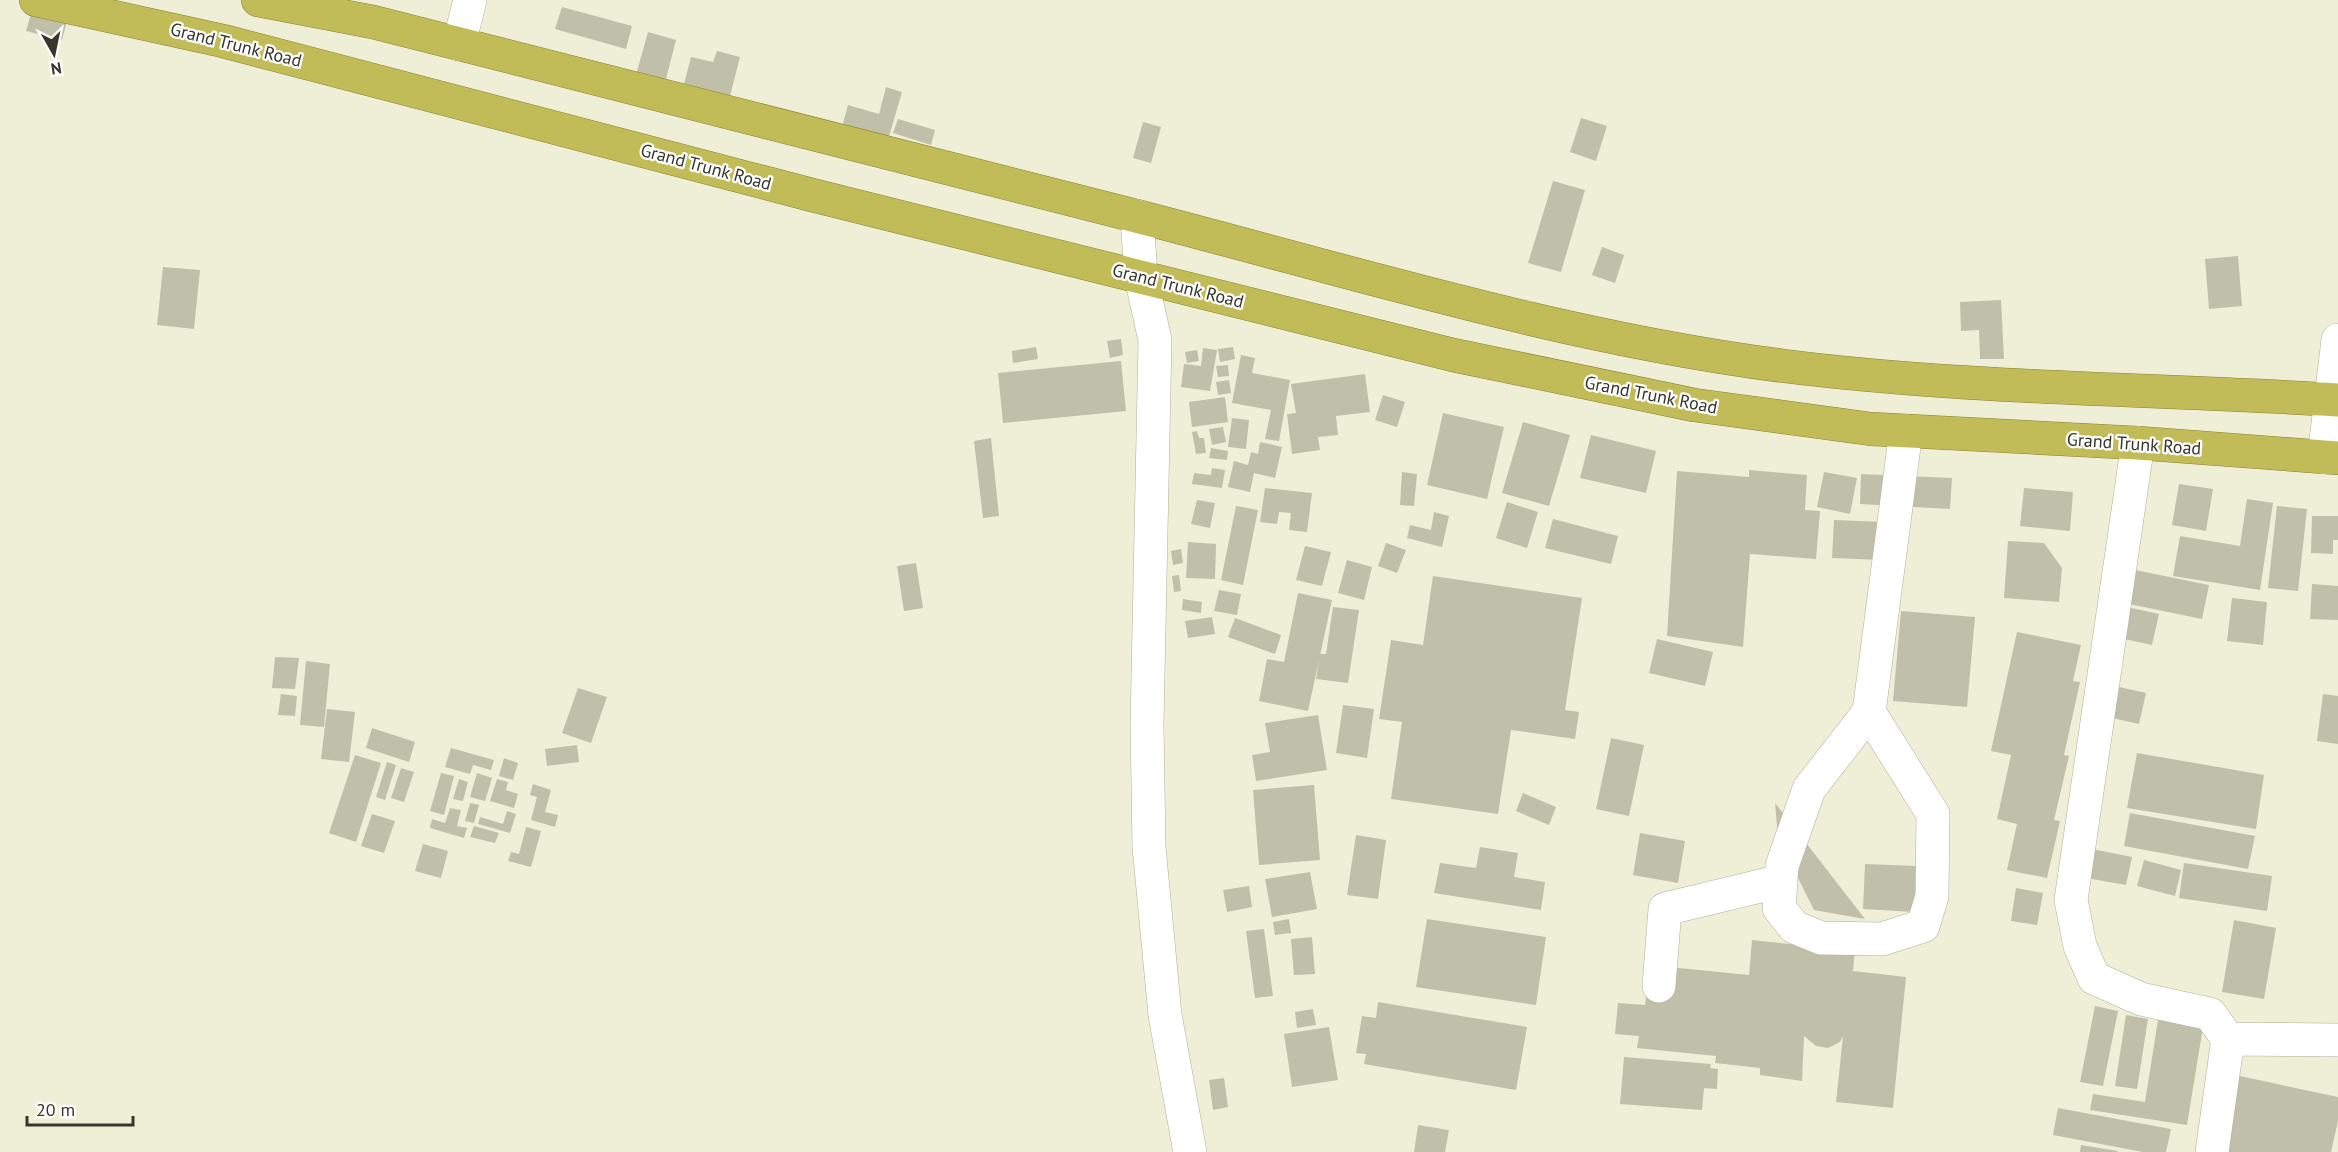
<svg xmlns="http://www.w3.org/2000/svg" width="2338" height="1152" font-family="'PT Sans',sans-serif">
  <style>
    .building { fill: #c0c0aa }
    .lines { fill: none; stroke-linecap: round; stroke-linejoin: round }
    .minor-casing { stroke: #b0b09b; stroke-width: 34 }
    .tertiary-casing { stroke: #b0b09b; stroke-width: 34 }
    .trunk-casing { stroke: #87832e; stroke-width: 34 }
    .minor { stroke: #fff; stroke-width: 33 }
    .tertiary { stroke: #fff; stroke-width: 33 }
    .trunk { stroke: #c2bc58; stroke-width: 33 }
    .labels { text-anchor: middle; stroke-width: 4.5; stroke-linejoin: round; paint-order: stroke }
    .street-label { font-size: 18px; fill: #36362d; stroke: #fff }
  </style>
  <rect width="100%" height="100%" fill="#efefd8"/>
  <path class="building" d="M33 7 68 17 62 40 26 31Z
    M562 7 632 26 626 49 555 29Z
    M648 32 676 40 665 83 636 75Z
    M717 51 740 57 729 100 683 88 691 57 713 62Z
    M886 87 902 92 888 140 842 127 848 105 879 114Z
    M1581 118 1607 126 1596 161 1570 152Z
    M898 119 935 130 931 145 893 133Z
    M1143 122 1161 127 1151 163 1133 158Z
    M1553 181 1585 190 1561 272 1528 263Z
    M1602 247 1624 255 1615 283 1592 275Z
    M2238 256 2242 306 2209 309 2205 259Z
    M163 267 200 270 194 329 157 325Z
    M2001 300 2004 359H1980L1979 330 1961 331 1960 302Z
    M1121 339 1123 355 1110 358 1107 341Z
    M1036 347 1038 359 1013 363 1012 351Z
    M1233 347 1235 359 1220 362 1218 349Z
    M1203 348 1217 350 1210 391 1181 387 1184 364 1201 366Z
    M1197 350 1199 361 1187 363 1185 352Z
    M1241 355 1255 358 1252 373 1290 380 1279 441 1265 439 1271 410 1232 403Z
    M1121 361 1126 411 1003 423 998 373Z
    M1228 365 1229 376 1218 377 1216 366Z
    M1365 374 1370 412 1336 416 1338 435 1318 437 1320 450 1292 454 1287 414 1296 413 1291 384Z
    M1229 380 1231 393 1218 395 1216 382Z
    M1383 395 1405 402 1397 427 1375 420Z
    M1225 397 1228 422 1192 427 1189 402Z
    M1443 413 1504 427 1487 499 1427 485Z
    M1232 418 1249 420 1246 449 1228 447Z
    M1523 422 1570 435 1549 506 1502 493Z
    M1223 427 1226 442 1212 445 1209 429Z
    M1197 431 1199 438H1204L1206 453 1196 454 1192 432Z
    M1591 435 1656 451 1646 493 1580 478Z
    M991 438 999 516 983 518 974 441Z
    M1260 442 1282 447 1275 478 1254 473 1250 492 1228 487 1234 461 1248 465 1251 452 1258 454Z
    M1211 448 1228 451 1227 460 1209 458Z
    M1212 468 1225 470 1222 488 1192 484 1194 473 1211 475Z
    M1749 470 1807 475 1805 510 1820 511 1816 559 1750 554 1743 647 1667 636 1677 471 1749 477Z
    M1402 472 1417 474 1414 506 1400 505Z
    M1824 472 1857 478 1850 514 1817 507Z
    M1861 474 1952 478 1950 509 1860 504Z
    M2179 484 2213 489 2206 531 2172 525Z
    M1265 488 1312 493 1307 532 1289 530 1291 513 1279 512 1277 524 1260 522Z
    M2024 488 2073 492 2070 531 2020 526Z
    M2247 499 2273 503 2260 590 2173 576 2180 536 2240 546Z
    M1197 500 1215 503 1210 528 1191 524Z
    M1507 502 1538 512 1527 548 1496 538Z
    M1236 506 1258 510 1243 585 1221 580Z
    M2277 506 2307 509 2298 591 2268 588Z
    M1434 512 1449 516 1442 547 1407 538 1410 525 1431 530Z
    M2312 516H2338V540H2333V554L2311 553Z
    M1553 519 1618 536 1611 564 1545 548Z
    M1834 520 1885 522 1883 560 1832 558Z
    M2008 541 2044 543 2062 568 2059 602 2004 598Z
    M1188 542 1216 544 1215 579 1186 578Z
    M1386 543 1406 550 1397 573 1378 566Z
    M1305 546 1331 552 1322 586 1296 580Z
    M1181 549 1183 563 1173 565 1171 551Z
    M1347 560 1372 567 1364 600 1338 593Z
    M916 563 923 608 904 611 897 566Z
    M2130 569 2209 585 2202 619 2124 603Z
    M1179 575 1181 591 1174 592 1172 576Z
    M1433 576 1582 598 1565 710 1579 712 1575 739 1511 730 1498 814 1391 799 1402 722 1379 719 1391 640 1423 645Z
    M2312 584 2338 586V620L2310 619Z
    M1219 590 1241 594 1237 615 1214 611Z
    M1298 593 1332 600 1308 711 1259 701 1267 659 1284 662Z
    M2232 598 2267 602 2263 645 2227 641Z
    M1183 599 1202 602 1201 613 1182 610Z
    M1333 607 1359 610 1348 683 1316 679 1320 654H1326Z
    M2127 607 2159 614 2152 645 2120 638Z
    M1901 611 1975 617 1967 707 1893 701Z
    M1212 617 1215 634 1188 638 1185 621Z
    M1235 618 1281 635 1275 654 1228 637Z
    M2017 632 2081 645 2073 681 2080 682 2064 755 2069 756 2054 820 2060 821 2047 878 2007 870 2017 824 1997 819 2011 755 1991 751Z
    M1657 639 1713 652 1705 686 1649 673Z
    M275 657 299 658 295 689 272 688Z
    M306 661 330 664 324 727 300 725Z
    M2115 686 2146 693 2139 724 2108 717Z
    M578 688 607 697 591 743 562 733Z
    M281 694 297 696 295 716 278 715Z
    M2323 694 2338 696V744L2317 741Z
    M1343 705 1374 709 1367 758 1336 753Z
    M327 709 355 712 349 762 321 759Z
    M1318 715 1327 770 1256 781 1252 755 1270 752 1265 723Z
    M372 728 415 742 409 762 366 748Z
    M1611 738 1644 745 1629 816 1596 809Z
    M577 745 579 762 547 766 545 749Z
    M451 748 494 760 491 770 473 765 470 774 445 767Z
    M2137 753 2264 775 2256 829 2127 808Z
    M355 755 381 763 356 842 329 833Z
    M504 758 518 763 513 780 499 776Z
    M387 762 396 765 385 800 376 797Z
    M401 768 414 772 404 802 391 798Z
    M441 773 454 776 444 815 430 811Z
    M477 773 492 778 485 801 470 797Z
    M459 779 468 782 463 801 453 799Z
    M497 779 508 782 506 790 518 794 514 808 490 801Z
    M533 784 551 790 545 812 558 815 555 827 531 820 537 797 530 795Z
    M1314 785 1320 860 1259 865 1253 790Z
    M1523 793 1556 807 1549 825 1516 811Z
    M470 803 479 805 474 823 465 821Z
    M1775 803 1865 919 1814 910 1778 838Z
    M450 808 461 810 457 826 467 828 464 838 430 828 432 819 445 823Z
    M507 811 516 814 510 833 478 824 480 817 503 824Z
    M2130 813 2255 836 2248 869 2124 846Z
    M372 814 395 821 384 853 361 846Z
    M474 826 499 833 495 843 470 837Z
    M526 827 541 831 531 867 508 861 511 852 519 854Z
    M1640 833 1685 841 1678 883 1633 875Z
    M1356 835 1386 840 1378 899 1347 895Z
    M423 844 448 851 441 878 415 871Z
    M1480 847 1518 853 1514 877 1545 882 1541 910 1434 893 1440 863 1476 868Z
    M2087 848 2132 857 2126 885 2081 877Z
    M2144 860 2181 870 2175 896 2137 886Z
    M2184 863 2272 876 2267 911 2179 898Z
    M1865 864 1916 866 1914 912 1863 909Z
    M1310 872 1317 909 1272 917 1265 879Z
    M1249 886 1252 907 1227 912 1223 890Z
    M2016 888 2043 893 2037 925 2011 921Z
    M1289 919 1291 933 1275 935 1273 922Z
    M1427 919 1546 937 1536 1005 1416 987Z
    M2234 920 2276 928 2264 999 2222 992Z
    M1264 929 1273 996 1255 998 1246 931Z
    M1312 937 1315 974 1294 975 1291 939Z
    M1752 940 1855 951 1853 971 1906 977 1893 1108 1836 1102 1843 1036 1840 1042 1828 1048 1816 1046 1804 1036 1802 1081 1760 1075V1068L1715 1063 1716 1056 1637 1048 1639 1036 1615 1034 1618 1003 1645 1005 1649 965 1749 975Z
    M1378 1002 1527 1027 1516 1090 1364 1064 1366 1054 1356 1053 1362 1016 1376 1018Z
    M2095 1006 2118 1011 2103 1086 2080 1082Z
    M1313 1009 1316 1025 1297 1028 1295 1012Z
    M2126 1015 2148 1019 2137 1089 2115 1086Z
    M2158 1020 2203 1027 2187 1125 2090 1110 2093 1094 2145 1102Z
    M1329 1027 1338 1080 1292 1087 1284 1034Z
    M1624 1057 1711 1064 1710 1068 1718 1069 1717 1089 1704 1088 1702 1110 1620 1104Z
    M2235 1075 2338 1097V1121L2331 1152H2225Z
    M1224 1078 1228 1107 1213 1110 1209 1080Z
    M2058 1108 2171 1129 2166 1152H2143L2053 1135Z
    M1418 1125 1449 1130 1445 1152H1414Z
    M2081 1145 2118 1151 2117 1152H2080Z"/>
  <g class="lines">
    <g class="minor-casing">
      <path id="minor" d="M459 44 470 0
        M2138 443 2071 900 2080 946 2094 978 2141 999 2210 1014 2228 1039 2212 1152
        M1869 712 1809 789 1782 866 1779 908 1794 927 1821 938 1882 939 1923 926 1932 896 1933 814 1869 712 1906 431
        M1659 986 1665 909 1781 881
        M2228 1039 2338 1040"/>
    </g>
    <g class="tertiary-casing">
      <path id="tertiary" d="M1137 216 1141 277 1155 340 1147 724 1149 847 1165 1015 1190 1152
        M2324 457 2338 340"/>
    </g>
    <g class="trunk-casing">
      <path id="trunk" d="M36 0 223 41 812 195 1453 355 1694 405 1871 429 2138 443 2338 458
        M258 0 373 22C627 88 882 150 1136 216 1350 271 1564 338 1784 366 1968 389 2154 389 2338 400"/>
    </g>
    <use href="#minor" class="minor"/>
    <use href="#tertiary" class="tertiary"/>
    <use href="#trunk" class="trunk"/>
  </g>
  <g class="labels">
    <g class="street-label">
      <text transform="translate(236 45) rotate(14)" y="6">Grand Trunk Road</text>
      <text transform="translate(706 167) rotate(15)" y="6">Grand Trunk Road</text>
      <text transform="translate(1178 286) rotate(14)" y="6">Grand Trunk Road</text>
      <text transform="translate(1651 395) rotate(11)" y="6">Grand Trunk Road</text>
      <text transform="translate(2134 444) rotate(4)" y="6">Grand Trunk Road</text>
    </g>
  </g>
  <g transform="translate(54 54) rotate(171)" stroke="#ffffff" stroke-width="4.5" paint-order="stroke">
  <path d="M0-4.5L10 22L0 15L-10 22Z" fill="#36362d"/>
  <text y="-9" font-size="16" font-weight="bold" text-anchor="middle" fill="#36362d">N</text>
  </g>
  <path d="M27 1116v9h106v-9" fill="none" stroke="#36362d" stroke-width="3"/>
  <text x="36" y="1116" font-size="18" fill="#36362d" stroke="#ffffff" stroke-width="4.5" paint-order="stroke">20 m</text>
</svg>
